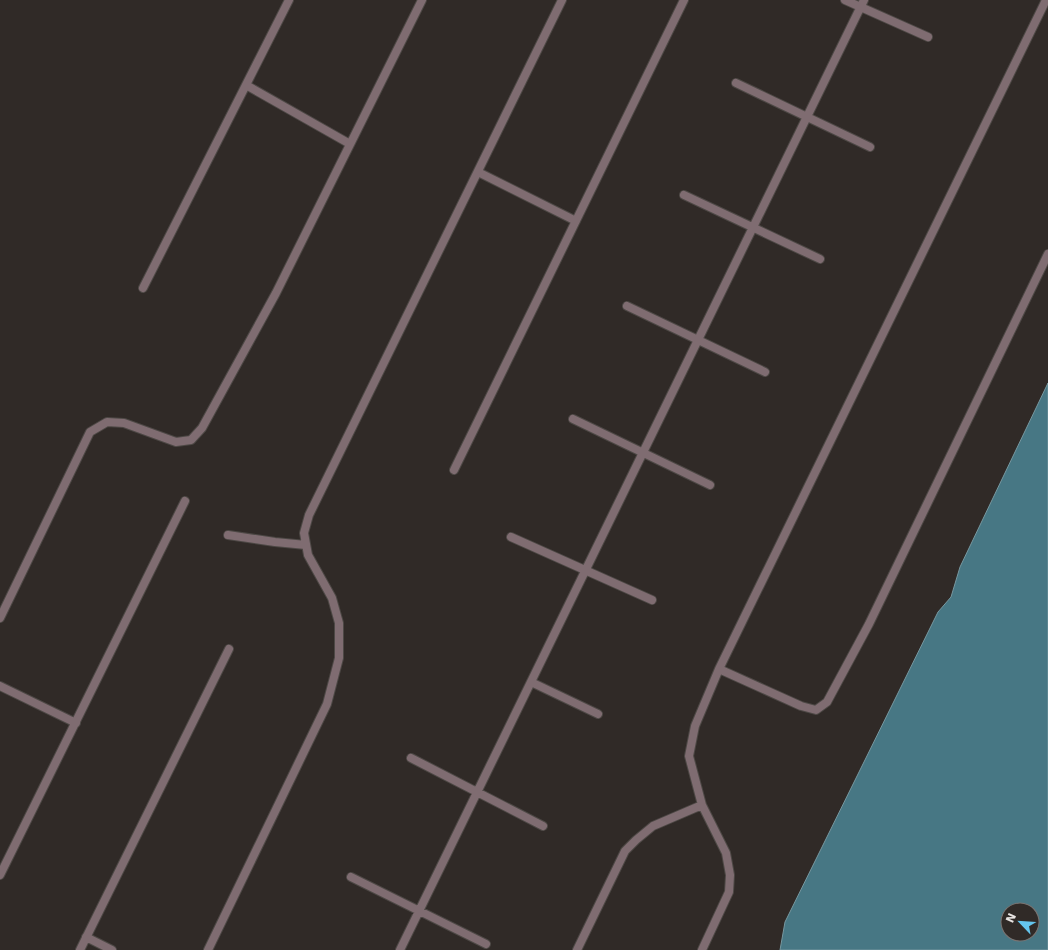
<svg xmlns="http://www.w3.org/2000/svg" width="1048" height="950" font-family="'DejaVu Sans',sans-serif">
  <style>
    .water { fill: #477784; stroke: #7798a0; fill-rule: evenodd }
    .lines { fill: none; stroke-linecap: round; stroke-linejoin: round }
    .street-casing { stroke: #4d4845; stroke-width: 10 }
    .street { stroke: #7f6c71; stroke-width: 8 }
  </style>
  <rect width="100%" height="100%" fill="#302a27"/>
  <path class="water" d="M1048 383V950H780L785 922 938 612 951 597 960 567ZM1008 910H1032V934H1008Z"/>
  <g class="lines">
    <g class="street-casing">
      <path id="street" d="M845 0 928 37
        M736 83 870 147
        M246 85 350 144
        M478 172 576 221
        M684 195 820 259
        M143 288 289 0
        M627 306 765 372
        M573 419 710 485
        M454 470 684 0
        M228 535 275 542 306 545
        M511 537 652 600
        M0 618 90 432 107 422 124 423 176 442 191 440 202 428 276 293 422 0
        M719 669 1046 0
        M531 682 598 714
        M0 686 76 723
        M411 758 543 826
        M0 875 185 501
        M351 877 486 944
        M86 937 112 950
        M80 950 229 649
        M208 950 327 704 339 658V623L332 598 308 555 304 533 309 515 562 0
        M400 950 864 0
        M577 950 625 851 636 840 653 826 702 805
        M702 950 729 892 730 875 726 853 702 805 689 756 695 726 719 669 801 706 816 710 827 702 869 624 1048 254"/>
    </g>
    <use href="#street" class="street"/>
  </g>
  <g transform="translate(1020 922) rotate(295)"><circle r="19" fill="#302a27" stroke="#7a7472"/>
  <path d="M0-3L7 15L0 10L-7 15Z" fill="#64c5ee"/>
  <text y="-6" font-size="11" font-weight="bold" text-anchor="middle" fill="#e8e4e2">N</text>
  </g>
</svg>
